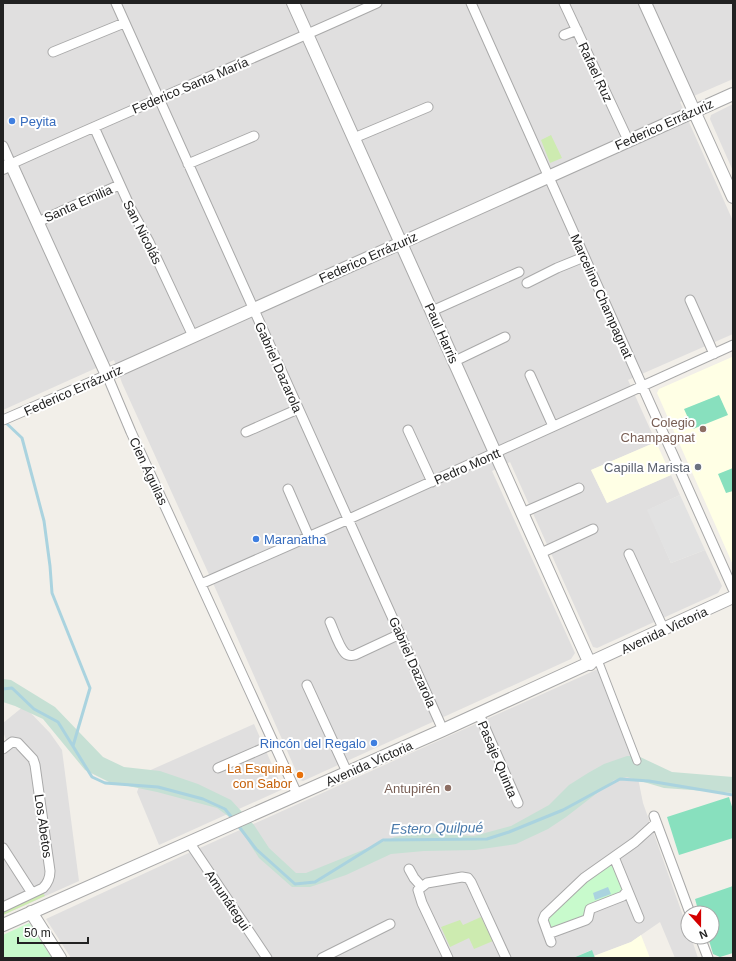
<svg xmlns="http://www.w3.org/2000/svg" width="736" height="961" font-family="Arial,sans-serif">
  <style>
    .residential { fill: #e0dfdf }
    .education { fill: #ffffe5 }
    .grass { fill: #cdebb0 }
    .wetland { fill: #c6e0d4 }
    .park { fill: #c8facc }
    .pitch { fill: #88e0be }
    .parking { fill: #e2e2e2 }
    .water { fill: #aad3df }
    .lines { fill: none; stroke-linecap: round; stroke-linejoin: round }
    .stream { stroke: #aad3df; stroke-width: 3 }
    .pedestrian-casing { stroke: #a9a9a9; stroke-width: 9 }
    .minor-casing { stroke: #a9a9a9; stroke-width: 11 }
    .tertiary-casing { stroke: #a9a9a9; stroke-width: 14 }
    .pedestrian { stroke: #fff; stroke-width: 7 }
    .minor { stroke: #fff; stroke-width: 9 }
    .tertiary { stroke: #fff; stroke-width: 12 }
    .shop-dot { fill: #3f7fe0; stroke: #fff; stroke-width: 1.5 }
    .education-dot { fill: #8d6e63; stroke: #fff; stroke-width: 1.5 }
    .worship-dot { fill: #6b7280; stroke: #fff; stroke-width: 1.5 }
    .food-dot { fill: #e8710a; stroke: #fff; stroke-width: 1.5 }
    .labels { text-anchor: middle; stroke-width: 4; stroke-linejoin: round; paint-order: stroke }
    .street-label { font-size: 13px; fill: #222; stroke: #fff }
    .shop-label { font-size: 13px; fill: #366cbe; stroke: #fff; text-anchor: start }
    .education-label { font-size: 13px; fill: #785e54; stroke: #fff; text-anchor: end }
    .worship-label { font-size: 13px; fill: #5b616d; stroke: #fff; text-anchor: end }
    .food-label { font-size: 13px; fill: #c56008; stroke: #fff; text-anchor: end }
    .water-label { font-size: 14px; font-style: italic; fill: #4a7aab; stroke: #fff }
  </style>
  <rect width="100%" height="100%" fill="#f2efe9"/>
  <path class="residential" d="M3 3H733V79L680 102 733 221V334L628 380 656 442 591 470 607 503 671 475 680 495 648 510 671 563 705 550 722 586 718 593 597 648 593 647 510 462 492 471 575 653 571 659 303 781 300 780 217 592 122 383 114 360 3 410Z
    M733 104V171L710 119 711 115Z
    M598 669 636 768 643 803 688 930V937H691L698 958H675L660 922 631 942 594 956 591 950 573 958H71L46 919 182 856Z
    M24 706 50 733 62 750 79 881 3 915V744L6 740 3 731V723Z
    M254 724 282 787 281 790 159 845 137 792 144 773Z"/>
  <path class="education" d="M732 357 733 360V565L657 393 659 389Z
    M656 442 671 475 607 503 591 470Z
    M641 935 650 958H595L594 956 631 942Z"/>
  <path class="grass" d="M551 135 562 158 550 163 541 140Z
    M43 893 45 896 3 915V911Z
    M481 917 493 941 474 949 469 938 450 947 441 927 460 920 463 925Z"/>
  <path class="wetland" d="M3 679 11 680 55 707 103 757 124 767 160 771 198 784 231 800 254 825 269 848 296 873H306L395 837 424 833 474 836 511 826 549 805 569 785 588 773 604 764 627 756H638L672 772 733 777V793L664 788 627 777 614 780 566 817 548 829 516 844 475 850 424 851 391 854 346 875 310 887H292L259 858 244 835 228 816 217 808 157 792 109 782 85 770 43 719 15 706 3 702Z"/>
  <path class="park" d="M613 862 624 891 585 916 550 929 547 920 582 882Z
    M29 923 52 958H3V935Z"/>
  <path class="pitch" d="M719 395 728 415 693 429 684 409Z
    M733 468V491L726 493 718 474Z
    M729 797 733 810V838L679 855 667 817Z
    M733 886V953L720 957 713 954 708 937H712V913H699L695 899Z
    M592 950 595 958H573Z"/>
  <path class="parking" d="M680 495 705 550 671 563 647 510Z"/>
  <path class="water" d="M608 887 611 894 595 900 593 893Z"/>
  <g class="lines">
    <path class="stream" d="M4 421 22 438 44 521 50 566 52 593 90 688 73 746
      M3 689 12 688 34 709 58 722 92 777 105 783 158 787 203 799 225 809 234 820
      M237 824 256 849 295 884 315 882 383 840 487 839 509 832 563 810 620 779 649 781 733 795"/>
    <g class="pedestrian-casing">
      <path id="pedestrian" d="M598 660 637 761"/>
    </g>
    <g class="minor-casing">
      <path id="minor" d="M116 3 443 730
        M471 3 733 589
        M564 3 628 140
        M564 35 577 30
        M53 52 124 23
        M94 127 131 209 149 242 193 336
        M354 138 428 107
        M3 146 11 164C132 109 256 58 377 3
        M188 164 254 136
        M38 222 119 185
        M527 283 557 268 584 257
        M690 300 714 354
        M432 311 519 272
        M455 361 505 337
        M530 375 553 426
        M3 420 107 375 131 432 297 794
        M408 430 432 482
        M246 432 298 409
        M288 489 309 537
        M522 513 579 488
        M541 553 593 529
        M629 554 664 630
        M201 584 349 519 733 345
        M330 622C334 631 339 647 345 653 348 656 351 656 355 655L400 634
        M307 685 347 772
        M479 714 518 803
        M3 749 12 742 18 743 33 759 35 765 50 871C50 878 48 883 43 888L3 907
        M218 768 273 744
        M654 816 690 913
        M189 842 267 958
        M3 848 32 893
        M614 857 639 918
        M409 869 414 878 422 887
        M548 934 586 920 588 918 590 909 623 896 627 891
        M700 937 708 958
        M551 942 543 920 545 915 584 878 635 842 656 823
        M322 958 390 924
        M448 958 422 903 418 890 427 883 462 877 468 878 471 882 506 958"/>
    </g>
    <g class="tertiary-casing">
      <path id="tertiary" d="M293 3 590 664
        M645 3 733 197
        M3 168 11 164 107 375 733 94
        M31 912 60 958
        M3 925 443 730 733 597"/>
    </g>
    <use href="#pedestrian" class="pedestrian"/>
    <use href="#minor" class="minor"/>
    <use href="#tertiary" class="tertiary"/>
  </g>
  <g class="shop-dot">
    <circle cx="12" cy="121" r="4"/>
    <circle cx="256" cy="539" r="4"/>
    <circle cx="374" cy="743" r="4"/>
  </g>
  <g class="education-dot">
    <circle cx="703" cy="429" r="4"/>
    <circle cx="448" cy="788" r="4"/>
  </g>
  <circle class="worship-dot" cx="698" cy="467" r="4"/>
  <circle class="food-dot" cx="300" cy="775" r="4"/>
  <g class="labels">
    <g class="street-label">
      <text transform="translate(596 72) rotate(65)" y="5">Rafael Ruz</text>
      <text transform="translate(190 85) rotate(-23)" y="5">Federico Santa María</text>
      <text transform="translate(664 124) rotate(-24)" y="5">Federico Errázuriz</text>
      <text transform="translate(78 203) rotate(-24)" y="5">Santa Emilia</text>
      <text transform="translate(143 232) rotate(63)" y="5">San Nicolás</text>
      <text transform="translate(368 257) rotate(-24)" y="5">Federico Errázuriz</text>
      <text transform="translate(602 296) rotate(66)" y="5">Marcelino Champagnat</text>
      <text transform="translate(442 333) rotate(66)" y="5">Paul Harris</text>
      <text transform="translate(279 367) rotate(66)" y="5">Gabriel Dazarola</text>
      <text transform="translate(73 390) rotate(-24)" y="5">Federico Errázuriz</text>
      <text transform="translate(467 466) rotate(-24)" y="5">Pedro Montt</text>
      <text transform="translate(149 471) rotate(65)" y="5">Cien Águilas</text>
      <text transform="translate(664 630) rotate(-25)" y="5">Avenida Victoria</text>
      <text transform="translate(413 662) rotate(66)" y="5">Gabriel Dazarola</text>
      <text transform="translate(498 759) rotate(67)" y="5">Pasaje Quinta</text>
      <text transform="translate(369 763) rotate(-24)" y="5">Avenida Victoria</text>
      <text transform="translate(44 826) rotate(82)" y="5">Los Abetos</text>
      <text transform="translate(228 900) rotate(56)" y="5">Amunátegui</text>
    </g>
    <g class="shop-label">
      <text x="20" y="126">Peyita</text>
      <text x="264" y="544">Maranatha</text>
      <text x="366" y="748" text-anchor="end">Rincón del Regalo</text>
    </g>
    <g class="education-label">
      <text x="695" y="427">Colegio<tspan x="695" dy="15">Champagnat</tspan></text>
      <text x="440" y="793">Antupirén</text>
    </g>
    <g class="worship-label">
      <text x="690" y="472">Capilla Marista</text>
    </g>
    <g class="food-label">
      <text x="292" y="773">La Esquina<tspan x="292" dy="15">con Sabor</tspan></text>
    </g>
    <g class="water-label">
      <text transform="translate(437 828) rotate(-1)" y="5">Estero Quilpué</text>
    </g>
  </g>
  <rect width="736" height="961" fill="none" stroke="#222222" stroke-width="8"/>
  <g transform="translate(700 925) rotate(159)"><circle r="19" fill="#ffffff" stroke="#a7a7a7"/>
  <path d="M0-3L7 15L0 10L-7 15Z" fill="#d40000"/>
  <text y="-6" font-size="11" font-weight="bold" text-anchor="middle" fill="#222222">N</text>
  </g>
  <path d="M18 937v6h70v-6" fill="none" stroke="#222222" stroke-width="2"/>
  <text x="24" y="937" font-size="12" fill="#222222" stroke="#ffffff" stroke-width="3" paint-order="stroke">50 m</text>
</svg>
